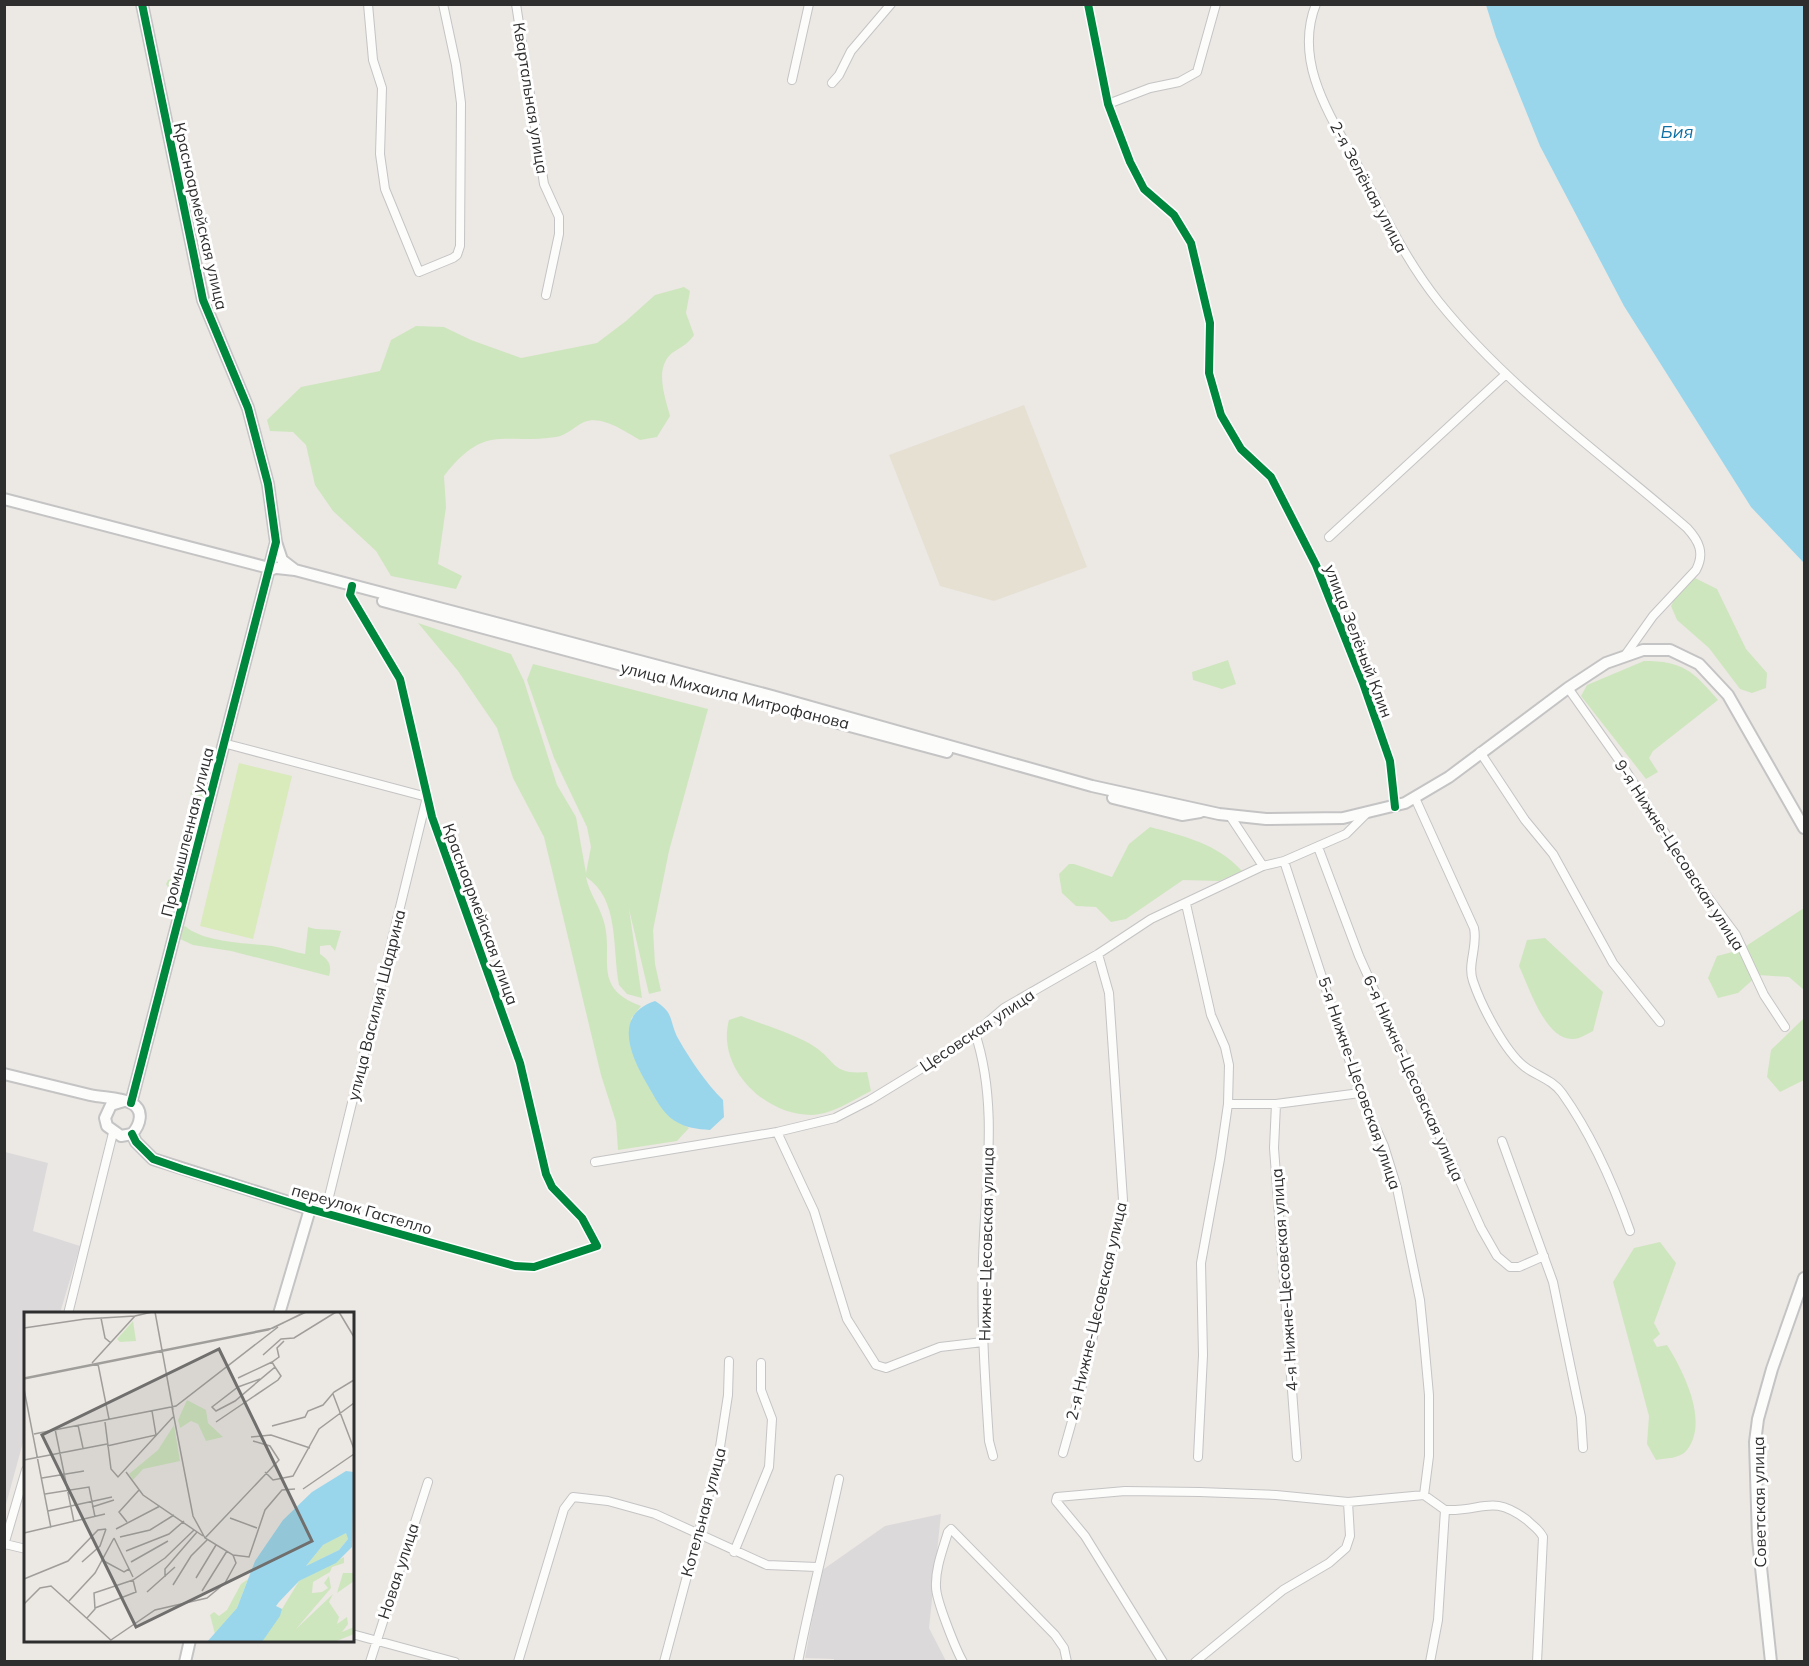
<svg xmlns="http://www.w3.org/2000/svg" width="1809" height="1666" font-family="Mulish,sans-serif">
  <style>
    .industrial { fill: #dcd9db }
    .education { fill: #e6e0d3 }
    .green { fill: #cee6be }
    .pitch { fill: #d9eabb }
    .water { fill: #99d6ec }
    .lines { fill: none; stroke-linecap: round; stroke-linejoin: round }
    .street-casing { stroke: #c5c4c5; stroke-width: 10 }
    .secondary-casing { stroke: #c5c4c5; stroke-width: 14 }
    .street { stroke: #fcfcfb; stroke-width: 8 }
    .secondary { stroke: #fcfcfb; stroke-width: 10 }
    .cycleway-casing { stroke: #fff; stroke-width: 11 }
    .cycleway { stroke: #00873e; stroke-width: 8 }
    .labels { text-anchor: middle; stroke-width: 6; stroke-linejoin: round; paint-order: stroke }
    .street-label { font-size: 16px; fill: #2e2e2e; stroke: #fff }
    .water-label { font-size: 18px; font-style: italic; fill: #0d6fa3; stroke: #fff }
    .inset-road { fill: none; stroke: #a09e9b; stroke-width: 1.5 }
    .view { fill: #706f6e; fill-opacity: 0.15; stroke: #706f6e; stroke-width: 3 }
    .inset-edge { fill: none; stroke: #2e2e2e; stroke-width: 3 }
  </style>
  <rect width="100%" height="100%" fill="#ece8e4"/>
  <path class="industrial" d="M5 1152 48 1163 33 1231 80 1246 60 1313 26 1314 25 1435 5 1508Z
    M941 1514 929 1628 946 1661 834 1662V1659L805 1658 821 1571 885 1526Z"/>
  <path class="education" d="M1024 405 1087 567 994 601 940 586 889 455Z"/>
  <path class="green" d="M684 287 690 291 686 313 694 335C687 345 681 347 672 353 654 368 665 397 670 416L657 437 640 440C625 432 603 415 584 422 575 426 566 436 556 437 500 445 486 423 444 476L446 507 438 564 462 576 456 589 391 576 376 551 333 511 315 485 306 445 293 432 270 431 267 420 301 387 380 371 391 340 416 326 444 327 471 340 521 358 597 343 626 321 655 295Z
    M1695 578 1717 589 1746 649 1767 673 1766 688 1752 693 1740 689 1709 648 1677 620 1671 606 1680 588Z
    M418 623 511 654 524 681 557 785 576 817 586 873 591 847 587 827 554 758 527 680 533 664 708 709 669 851 653 930 655 964 661 991 649 994 629 909 642 998 627 994 619 985C612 949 620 899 586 877 589 892 597 902 602 916 617 955 588 987 641 1006L631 1019C643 1061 647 1107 689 1128L677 1141 618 1150 616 1122 601 1075 544 837 513 778 497 728 458 671Z
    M1228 660 1236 684 1222 689 1193 680 1192 672Z
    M1644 661C1683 661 1693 671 1718 700L1653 751 1649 758 1658 772 1646 779 1581 696 1587 685Z
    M194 787 205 789 178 893 171 892 166 884 168 880 176 878 197 798 190 794Z
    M1150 827C1184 836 1218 844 1242 871L1219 881 1183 880 1126 919 1111 922 1096 907 1076 906 1062 893 1059 874 1069 864H1074L1112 877 1129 844Z
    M1804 908V990L1789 977 1758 975 1738 993 1718 998 1708 978 1717 956 1740 950Z
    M185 926C204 943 248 943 272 946 283 948 294 952 305 954L308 927C319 931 329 928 341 931L335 951 330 945 320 946V954C329 960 332 965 329 976L231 951 193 945 180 939 181 928Z
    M1545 938 1603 992 1593 1031C1587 1034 1578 1040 1572 1039 1545 1039 1529 987 1519 966L1527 940Z
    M741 1016C761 1024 798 1035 815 1047 837 1062 832 1075 867 1072L871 1091C853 1100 831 1115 811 1115 764 1115 716 1067 729 1020Z
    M1804 1018V1080L1780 1092 1767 1077 1771 1050Z
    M1660 1242 1676 1263 1654 1323 1660 1334 1653 1340 1657 1347 1667 1345C1684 1372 1709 1422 1687 1450 1680 1459 1666 1458 1656 1460L1647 1444 1649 1416 1613 1282 1634 1248Z"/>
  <path class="pitch" d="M239 763 292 776 253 939 200 926Z"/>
  <path class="water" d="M1486 5H1804V563L1751 507 1624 306 1540 146 1496 37Z
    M655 1001C676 1014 668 1021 679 1040 691 1061 706 1083 723 1100L724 1117 710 1130C697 1129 686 1128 675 1121 663 1114 654 1096 647 1084 630 1055 613 1015 655 1001Z"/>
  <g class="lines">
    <g class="street-casing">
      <path id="street" d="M368 4 373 60 382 88 380 154 385 189 419 272 453 258 457 255 460 246 461 103 456 65 443 4
        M516 4 544 184 559 217V234L546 295
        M1088 4 1108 104 1130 162 1144 189 1174 215 1191 243 1210 323 1209 373 1221 415 1241 449 1271 477 1316 565 1363 683 1390 761 1395 807
        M1316 4C1294 59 1327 111 1353 157 1381 207 1403 257 1439 302 1510 390 1602 454 1687 528 1699 541 1705 553 1696 570L1653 616 1626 654
        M792 80 809 4
        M832 83 839 75 851 51 891 4
        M1108 104 1150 88 1179 82 1197 72 1216 4
        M1329 537 1505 375
        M1568 688 1621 763 1692 876 1736 935 1764 995 1785 1027
        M223 743 427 797 325 1213
        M1480 752 1525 820 1553 854 1613 963 1660 1022
        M1415 798 1474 928C1478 947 1467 964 1473 981 1481 1005 1505 1052 1525 1067 1537 1076 1553 1080 1562 1093 1592 1135 1613 1183 1630 1231
        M1230 816 1263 866
        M1318 847 1359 956 1481 1228 1497 1256 1510 1267H1519L1544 1256
        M1284 861 1360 1093 1384 1146 1397 1188 1420 1300 1424 1340 1429 1395V1456L1424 1495
        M1186 904 1211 1015 1225 1047 1229 1065 1228 1104 1220 1159 1201 1263 1203 1355 1198 1457
        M975 1033C999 1105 985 1184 983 1259 981 1320 985 1381 989 1441L993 1456
        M1228 1104H1276L1360 1093
        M1276 1104 1274 1148 1297 1457
        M777 1132 814 1211 847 1319 876 1365 886 1368 940 1347 983 1342
        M1502 1141 1553 1282 1581 1417 1583 1448
        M595 1162 777 1132 835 1118 870 1100 924 1067 975 1033 1004 1008 1098 954 1151 919 1263 866 1284 861 1346 834 1366 814
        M310 1209 515 1266 534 1267 597 1246 582 1218 552 1187 546 1174 520 1063 432 817 400 679 350 595 352 586
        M68 1314 113 1133
        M1063 1453 1083 1382 1123 1200 1109 993 1098 954
        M1424 1495 1445 1510 1438 1620 1430 1662
        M1445 1510C1483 1512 1491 1493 1527 1520 1533 1526 1539 1529 1543 1537L1537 1662
        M5 1544 26 1549
        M4 1545 26 1470
        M734 1552 769 1467 772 1419 761 1390V1363
        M352 1634 455 1662
        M370 1662 428 1482
        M518 1662 564 1509 573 1497 608 1501 655 1514 767 1565 817 1567
        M664 1662 718 1460 728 1395 729 1361
        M798 1662C810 1600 826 1540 839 1479
        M963 1662C956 1650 936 1600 936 1587 935 1569 943 1549 948 1532L951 1529 1055 1635 1064 1648 1067 1662
        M1163 1662 1085 1536 1056 1501 1057 1497 1125 1491 1200 1492 1276 1495 1348 1502 1424 1495
        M1195 1662 1283 1590 1329 1563 1346 1548 1350 1536 1348 1502"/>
    </g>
    <g class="secondary-casing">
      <path id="secondary" d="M4 499 273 569
        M276 542 282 560 295 570
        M268 567 295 570 772 696 1092 786 1219 814 1266 819 1343 818 1405 803 1449 777 1568 688 1606 663 1643 650H1670L1699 664 1728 695 1804 828
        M383 601 947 752
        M1113 798 1182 815 1200 812
        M4 1074C33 1081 61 1088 90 1095 103 1098 120 1097 131 1103 145 1110 140 1125 132 1134L121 1136 107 1126 105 1118 111 1105 124 1101
        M131 1103 276 542 268 484 248 408 203 300 142 4
        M132 1134 136 1142 153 1159 310 1209 279 1314
        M185 1662 190 1640
        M1771 1662 1758 1539 1755 1442 1758 1419 1772 1369 1804 1278"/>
    </g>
    <use href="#street" class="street"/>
    <use href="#secondary" class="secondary"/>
    <g class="cycleway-casing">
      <path id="cycleway" d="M1088 4 1108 104 1130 162 1144 189 1174 215 1191 243 1210 323 1209 373 1221 415 1241 449 1271 477 1316 565 1363 683 1390 761 1395 807
        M131 1103 276 542 268 484 248 408 203 300 142 4
        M132 1134 136 1142 153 1159 182 1169 310 1209 515 1266 534 1267 597 1246 582 1218 552 1187 546 1174 520 1063 432 817 400 679 350 595 352 586"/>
    </g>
    <use href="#cycleway" class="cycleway"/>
  </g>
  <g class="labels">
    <g class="street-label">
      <text transform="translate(531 98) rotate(81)" y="6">Квартальная улица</text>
      <text transform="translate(1369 187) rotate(62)" y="6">2-я Зелёная улица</text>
      <text transform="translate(201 216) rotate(77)" y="6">Красноармейская улица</text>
      <text transform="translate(1359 641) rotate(69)" y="6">улица Зелёный Клин</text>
      <text transform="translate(735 695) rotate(14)" y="6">улица Михаила Митрофанова</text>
      <text transform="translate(187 832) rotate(-76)" y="6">Промышленная улица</text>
      <text transform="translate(1680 855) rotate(57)" y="6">9-я Нижне-Цесовская улица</text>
      <text transform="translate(481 914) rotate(70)" y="6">Красноармейская улица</text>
      <text transform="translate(376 1005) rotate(-76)" y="6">улица Василия Шадрина</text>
      <text transform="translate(977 1030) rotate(-34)" y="6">Цесовская улица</text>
      <text transform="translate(1414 1078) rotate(66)" y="6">6-я Нижне-Цесовская улица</text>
      <text transform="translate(1360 1083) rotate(71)" y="6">5-я Нижне-Цесовская улица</text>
      <text transform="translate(362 1209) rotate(16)" y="6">переулок Гастелло</text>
      <text transform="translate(986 1244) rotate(-89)" y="6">Нижне-Цесовская улица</text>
      <text transform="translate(1284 1280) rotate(-94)" y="6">4-я Нижне-Цесовская улица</text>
      <text transform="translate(1096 1311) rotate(-77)" y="6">2-я Нижне-Цесовская улица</text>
      <text transform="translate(1759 1502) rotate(-91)" y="6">Советская улица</text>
      <text transform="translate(703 1512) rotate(-75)" y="6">Котельная улица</text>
      <text transform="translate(398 1571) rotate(-72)" y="6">Новая улица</text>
    </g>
    <g class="water-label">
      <text x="1677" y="138">Бия</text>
    </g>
  </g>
  <g transform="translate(24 1312)">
    <rect width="330" height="330" fill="#ece8e4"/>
    <path d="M109 9 112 29 96 30 93 27ZM163 88 182 98 184 111 199 125 182 129 174 112 167 109 156 116 154 108ZM150 113 156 149 119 157 109 168 105 162 134 138ZM322 220 324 227 315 238 282 254 299 233ZM320 245V251L308 255 306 260 289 270 288 281 298 280 304 276 300 271 305 264 307 276 272 317 309 282 305 290 315 305 313 312 323 305 324 312 318 320 330 315V322L310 330H238L275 269ZM319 261H330V269L313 281ZM224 267 213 296 191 322 186 303 190 300 195 304 203 298 217 272Z" fill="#cee6be"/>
    <path d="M322 159 330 160 328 235 312 251 275 269 255 290 252 294 258 297 256 304 238 330H183L213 296 231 249 259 208 288 180ZM322 221 324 227 315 238 282 254 299 233Z" fill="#99d6ec" fill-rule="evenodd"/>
    <path class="inset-road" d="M131 0 149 98M315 0 330 25M77 6 81 26 87 31M0 16 61 7 111 4M239 43 257 27 270 26 312 0M68 51 111 4 128 0M74 52 85 107M0 66 249 16 281 0M214 66 248 50 255 45 253 36 260 29M0 67 244 18 282 0M236 67 214 75 188 95 192 99 211 89 251 55 248 50M0 77 27 216M309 82 330 137M81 110 87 157 94 165 149 105M192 110 254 68 257 64 251 55M54 113 59 136M248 114 281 105 284 99 299 93 310 80 330 68M31 117 50 210M10 122 152 94 254 15M227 125 247 123 286 136M83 134 132 123 128 99M0 148 83 132M102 160 119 183 179 224M241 160 249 168 269 164 295 117 330 91M18 166 60 159M279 177 330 142M21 182 65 175 71 205M68 195 90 188M24 199 88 185M206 206 233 216M103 210 95 200 115 178M92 217 136 194M0 221 81 202M96 225 126 218 150 203M90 226 109 265M181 226 255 148 246 134 229 129M102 239 145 222 160 209M209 243 225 245 241 198 258 178 271 177M78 248 100 260 105 257M58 250 76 234 82 217M107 250 144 229M141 265V257L173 220M172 266 192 233M0 267 44 249 74 218 82 217M149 273 167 244 183 228M178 279 203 239M123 280 151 255M45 289 71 261 90 226M0 292 16 276 27 274 89 330M71 296 112 280 109 268M63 306 71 297 70 281 109 268 141 246 170 218M84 330 131 298 183 286 201 271 212 251 209 243 181 226 169 204 148 95"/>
    <path class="view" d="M195 37 288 229 112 315 18 123Z"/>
    <rect width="330" height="330" class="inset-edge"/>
  </g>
  <rect width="1809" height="1666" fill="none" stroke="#2e2e2e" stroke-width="12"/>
</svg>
